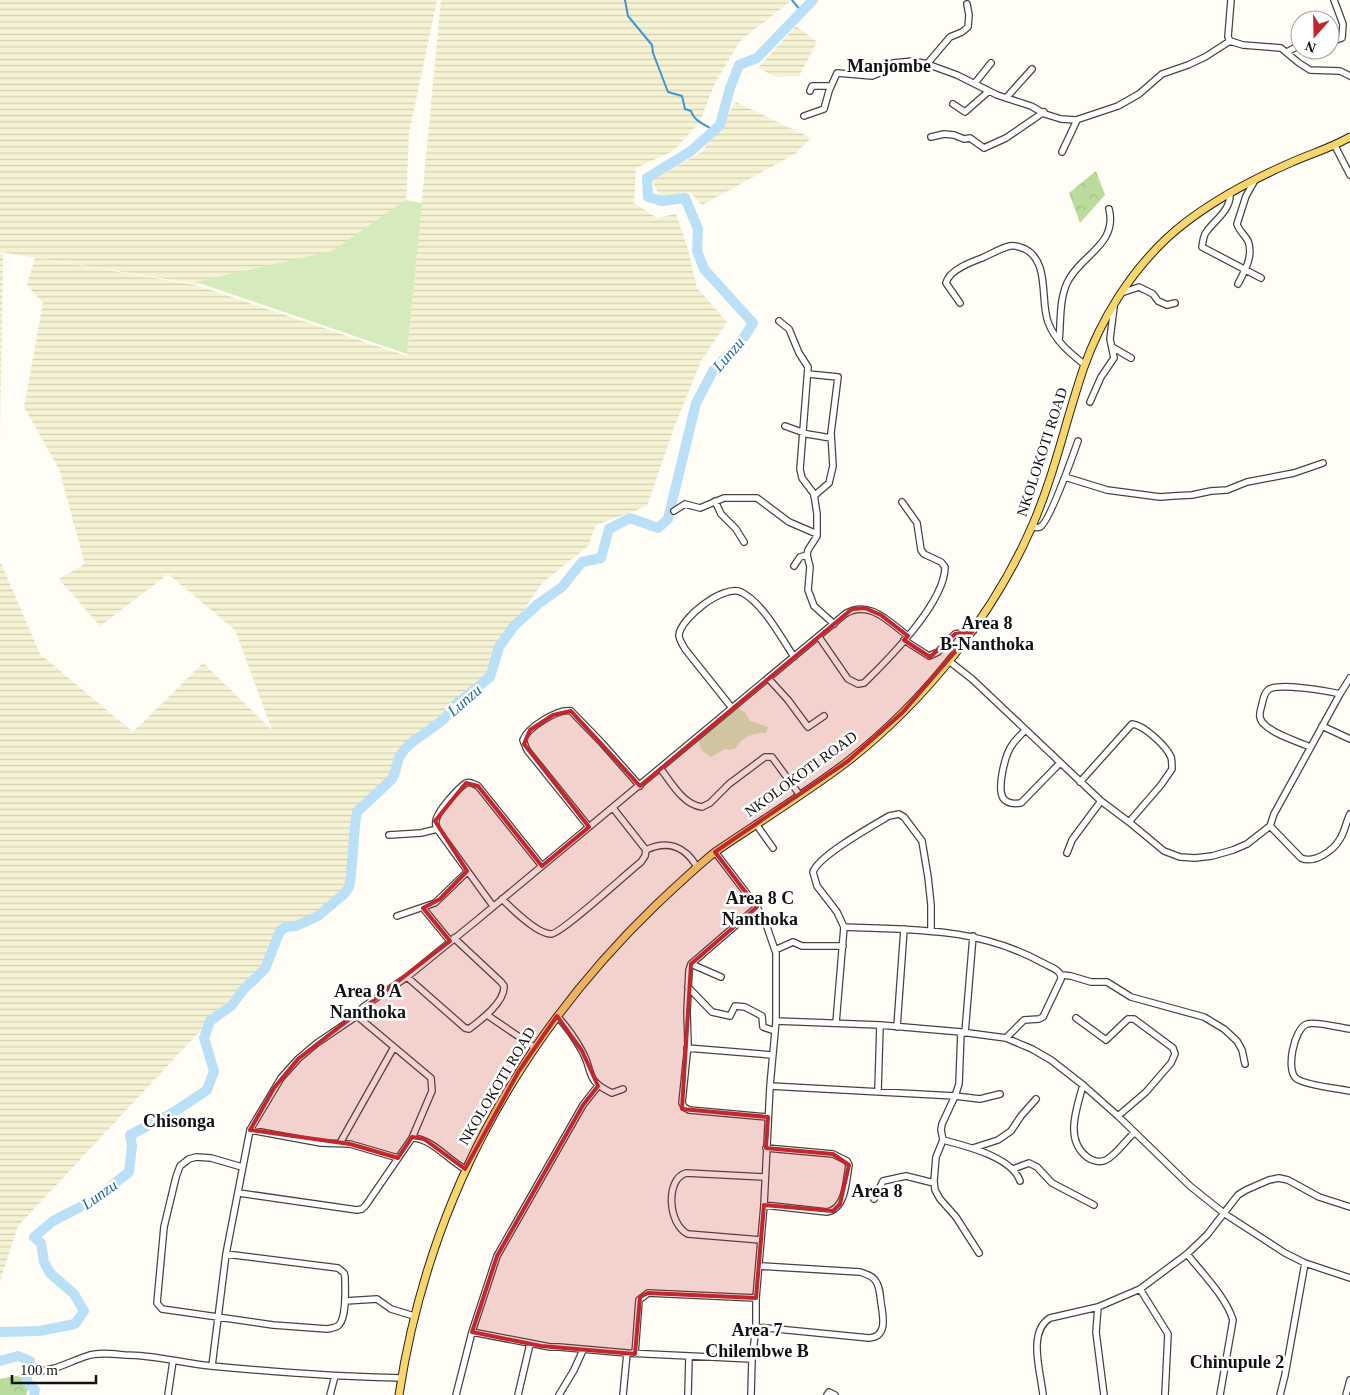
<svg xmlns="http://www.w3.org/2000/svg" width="1350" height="1395" font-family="'Times New Roman',serif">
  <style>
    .farmland { fill: url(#farmland-rules) }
    .grass { fill: #d5ebbd }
    .forest { fill: url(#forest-crowns) }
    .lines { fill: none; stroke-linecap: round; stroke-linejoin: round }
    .stream { stroke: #3f96cf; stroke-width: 2 }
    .river { stroke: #b9e0f7; stroke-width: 10 }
    .minor-casing { stroke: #444; stroke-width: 8 }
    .major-casing { stroke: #222; stroke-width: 9 }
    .minor { stroke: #fff; stroke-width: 5.5 }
    .major { stroke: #f9d66b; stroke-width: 7 }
    .marked { fill: #c4262e; fill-opacity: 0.2; stroke: #c4262e; stroke-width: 4; stroke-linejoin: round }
    .labels { text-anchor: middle; stroke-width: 5; stroke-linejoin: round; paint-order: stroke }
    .street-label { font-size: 15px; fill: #111; stroke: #fff }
    .water-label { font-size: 16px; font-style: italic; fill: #1768a6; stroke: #fff }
    .quarter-label { font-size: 18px; font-weight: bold; fill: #111; stroke: #fff }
  </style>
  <defs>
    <pattern id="farmland-rules" width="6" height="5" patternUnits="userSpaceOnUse" patternTransform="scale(1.25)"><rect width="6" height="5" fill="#f6f3d4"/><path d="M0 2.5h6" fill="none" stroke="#d2cfb5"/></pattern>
    <pattern id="forest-crowns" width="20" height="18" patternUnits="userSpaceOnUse" patternTransform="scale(1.25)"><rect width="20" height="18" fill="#b9dc9c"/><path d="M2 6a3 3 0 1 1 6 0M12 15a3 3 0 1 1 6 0" fill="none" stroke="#9ebc85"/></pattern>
  </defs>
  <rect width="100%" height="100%" fill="#fffdf5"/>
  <path class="farmland" d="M0 0H437L409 133 406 203 332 254 197 284 0 252Z
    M441 0H792L740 41 716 81 699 123 673 151 636 168 634 203 657 218 676 214 688 249 697 288 727 322 701 361 675 425 647 506 596 525 588 546 542 583 499 647 490 677 453 706 443 718 403 750 398 757 396 772 392 779 358 809 355 825 351 875 349 887 344 894 318 916 296 926 286 927 280 931 276 938 270 956 18 1226 0 1281V561L40 654 133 732 203 663 272 730 235 630 168 574 100 626 59 579 85 564 59 469 24 407 43 303 27 285 35 258 196 285 407 356Z
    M796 26 817 42 799 76 776 77 758 68Z
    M736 102 811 138 795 154 702 205 690 192 660 197 652 180 702 152Z
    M0 254H3L0 437Z"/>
  <path class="grass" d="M406 200 422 203 407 354 196 282 332 251Z
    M736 707 745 712 750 721 768 727 766 733C754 732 741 737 736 748L730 750 725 749 711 757C702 752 698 748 699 737Z"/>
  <path class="forest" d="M1096 171 1105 195 1080 223 1069 193Z
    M22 1375 30 1385 26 1395H0V1379Z"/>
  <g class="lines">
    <path class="stream" d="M625 0 628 16 652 45 653 53 668 92 682 96 685 109 691 111C694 121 705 125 714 130
      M792 0 801 11"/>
    <path class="river" d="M428 731 444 719 454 706 490 677 499 647 514 626 538 604 562 587 582 562 601 558 609 529 630 518 658 528 668 519 696 403 714 369 741 342 753 323 704 269 697 251 698 229 685 198 662 201 648 197 647 178 691 151 720 125 730 88 739 65 757 58 813 0
      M0 1332 39 1331 75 1324 84 1311 74 1294 50 1273 44 1262 41 1243 34 1237 53 1221 94 1200 129 1172 132 1146 130 1135 174 1112 207 1090 214 1071 204 1038 210 1021 231 1006 244 989 265 969 280 931 286 927 296 926 318 916 344 894 349 887 351 875 355 825 357 812 392 779C397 771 396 763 400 756 406 745 418 738 428 731
      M0 1361 18 1356 30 1361 27 1370V1382L35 1390 34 1395"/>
    <g class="minor-casing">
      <path id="minor" d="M1231 0 1228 37 1230 41 1243 45 1281 48 1299 63 1310 70 1340 71 1350 76
        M1330 42 1342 38 1343 24 1334 0
        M1287 52 1300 45
        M927 64 950 37 962 32 968 27 969 15 967 4
        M975 83 991 63
        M810 91 812 86H831
        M1006 98 1032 69
        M953 104 965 112 989 91
        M804 116 824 109 829 91 837 73 872 76 882 72 893 63 913 61 927 64 957 75 997 95 1031 106 1045 114 1061 119 1076 120 1118 106 1139 94 1162 74 1188 65 1205 57 1230 41
        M931 137 944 134 954 135 964 139 970 138 984 148 1006 138 1044 112
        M1335 146 1350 175
        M1062 152 1077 120
        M1230 193C1231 210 1216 219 1207 231 1203 235 1203 242 1202 247L1261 278
        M1238 284C1244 272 1254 256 1248 241 1245 235 1239 231 1237 224L1246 196 1255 180
        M1121 293 1139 287 1153 294 1158 301 1167 305 1175 303
        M960 303 946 283C949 270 971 262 982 258 991 254 1001 248 1010 246 1016 245 1020 247 1025 249 1050 262 1040 300 1048 322 1055 341 1070 353 1085 365
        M779 321 789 329 799 353 808 367 800 469 802 478 814 494 817 514V536L808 550 807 555 810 567 808 590 814 606 834 624
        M1059 341C1061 322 1059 301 1067 283 1080 255 1118 245 1109 209
        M1112 347 1131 358
        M808 374 838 377 831 433 833 466 829 483 814 496
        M1090 402 1101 377 1114 358 1110 339 1114 307
        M785 426 807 434 831 438
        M1065 477 1107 490 1160 497 1173 496 1192 495 1211 491 1227 490 1247 482 1294 473 1323 463
        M715 501 721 514 736 529 744 542
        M674 511 685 504 700 508 724 498H757L789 522 817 534
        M1032 527C1035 527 1037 528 1040 527 1049 523 1073 455 1078 441
        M794 566 800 557 807 555
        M819 637 848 679 858 684 864 683C889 659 945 602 945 567L941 562 924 554 921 550 917 523 902 502
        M904 640 929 656 938 652 955 634 973 631
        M949 661 972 679 1101 801 1129 822 1164 851 1180 857 1195 858 1212 856 1233 850 1247 844 1270 826 1274 814 1340 694 1350 678
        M768 678 788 700 808 727 824 716
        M732 708 685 649C683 645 679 640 679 635 680 619 723 584 741 592 762 602 781 637 794 657
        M1322 726 1350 739
        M1025 730C1021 735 1016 739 1012 745 1005 755 997 787 1003 798 1007 804 1014 804 1021 803L1060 763
        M1310 747C1297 741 1275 735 1265 725 1259 720 1259 715 1261 708 1263 702 1263 694 1268 690 1276 682 1328 691 1340 694
        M660 768C671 782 683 805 702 807L710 803 729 784 765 757H772L799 794
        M1080 782 1132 724C1144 725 1166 746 1171 757 1172 761 1172 765 1172 769L1161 785 1129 822
        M756 824 773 848
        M1270 826 1301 858C1314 864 1333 851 1340 839 1345 831 1346 822 1350 814
        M589 827 527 750 523 740C527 728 558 708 571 711L602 743 640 786
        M389 835 421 833 437 829
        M646 850C667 840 685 846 697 867
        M715 852 757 907 767 927 776 953V1021L770 1086 764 1205 756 1298V1327L752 1359 751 1395
        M1067 853 1072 840 1101 801
        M502 899C512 909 537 934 551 934 561 934 628 872 641 862L645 856 646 850 613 808
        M493 906 440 833C437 830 435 826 436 821 436 813 458 788 466 783 470 781 474 784 478 786L542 866
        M757 907 691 964 689 970 687 1012 688 1044 682 1103 684 1107 689 1110 768 1117
        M423 908 450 941
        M397 916 435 903 467 872
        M844 927C916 930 977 927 1043 963 1050 967 1062 970 1061 979L1043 1017 1039 1019 1024 1020 1006 1038
        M775 950 793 942 802 946H843
        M691 964 721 977
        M1062 975 1071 976 1091 982H1107L1131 997 1204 1017 1224 1029 1237 1041 1242 1050 1245 1064
        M407 977 465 1028 469 1029C481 1020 505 1002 504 986L501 982 454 938
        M688 987 712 1012 730 1016 735 1006 745 1007 762 1016 763 1027 775 1031
        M487 1015 534 1047
        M557 1016C567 1027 575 1038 582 1051 594 1072 584 1080 612 1093L623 1089
        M1076 1018 1106 1040 1128 1019H1134L1173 1048 1175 1054 1171 1063 1146 1092 1118 1116
        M776 1021 880 1025 961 1032 1006 1038 1032 1049 1051 1060 1083 1085 1118 1116 1190 1186 1225 1214 1285 1253 1305 1263 1350 1278
        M836 1023 844 927 837 912 817 886 813 872C818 856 872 826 889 816L899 814 904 817 922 841 928 877 931 905V930
        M897 1027 904 929
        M1350 1029C1340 1028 1316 1021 1307 1024 1294 1028 1285 1072 1297 1079 1308 1086 1336 1088 1350 1091
        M965 1033 973 936
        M687 1048 772 1055
        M1083 1085C1077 1108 1064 1139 1087 1157 1092 1161 1100 1163 1106 1160 1116 1155 1125 1141 1134 1133
        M770 1086 955 1096 959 1084 961 1032
        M878 1091 880 1025
        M250 1130 321 1143 350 1144 398 1158
        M412 1138C431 1138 447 1159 465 1169
        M943 1140C966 1146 1012 1157 1020 1181
        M340 1143 394 1047
        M973 1148 998 1140 1011 1131 1021 1116 1036 1099
        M1013 1169 1029 1163 1037 1167 1052 1183 1094 1205
        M239 1193 357 1210 362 1209 366 1205 412 1138 432 1091 431 1078 357 1016
        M874 1199 883 1181 906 1176 934 1183
        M764 1205 827 1212C846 1209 846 1181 849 1165L847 1161 833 1154 766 1148
        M761 1240 688 1234C668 1225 665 1179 686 1173L765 1177
        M979 1253 956 1217 940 1199 935 1190 934 1181 936 1157 943 1140 941 1130 942 1124 955 1096 980 1099 1000 1094
        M226 1254 338 1268 344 1273 345 1277C345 1289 347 1316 339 1325 336 1328 332 1328 327 1329L273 1325 162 1309 157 1303 164 1227 176 1177 180 1166 189 1159 196 1157 211 1158 242 1167
        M1187 1254C1202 1273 1226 1297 1233 1320L1220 1395
        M1140 1289 1168 1334 1165 1395
        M345 1301 377 1299 391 1309 414 1316
        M1098 1307 1096 1332 1104 1395
        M756 1327 869 1338C888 1337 883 1316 881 1303 880 1295 880 1286 875 1280 871 1275 866 1274 860 1272L760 1266
        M472 1332 550 1347H559L627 1353 752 1359
        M635 1354 639 1300 648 1293 756 1298
        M212 1366 226 1254 250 1130 281 1078 298 1059 317 1043 357 1016 363 1007 407 977 476 921 845 614C869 599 889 622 908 636
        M33 1371C53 1372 68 1362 87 1356 98 1352 113 1354 125 1355 154 1355 182 1363 211 1366 275 1372 338 1377 401 1378
        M168 1395 173 1361
        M330 1395 335 1376
        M456 1395 472 1332 497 1256 583 1105 598 1086
        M518 1395 530 1344
        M559 1395 574 1370 583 1350
        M623 1395 627 1353
        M688 1395 689 1357
        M827 1395 829 1392 835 1395
        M1043 1395C1041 1373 1027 1332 1050 1318L1098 1307 1140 1289 1187 1254 1207 1235 1238 1195 1246 1190 1269 1180 1279 1178 1288 1180 1319 1197 1350 1207
        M1280 1395 1285 1375 1305 1263
        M1346 1395 1350 1380"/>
    </g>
    <g class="major-casing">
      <path id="major" d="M399 1395C428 1204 517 1039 656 905 675 887 694 869 715 852 759 822 805 794 847 762 925 701 994 615 1033 524 1055 473 1066 419 1084 367 1101 319 1130 273 1167 238 1203 205 1247 182 1290 163 1310 154 1331 148 1350 137"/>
    </g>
    <use href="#minor" class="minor"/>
    <use href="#major" class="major"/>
  </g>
  <path class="marked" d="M865 608 881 615 908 636 904 640 930 657 955 634 973 631 903 712 848 761 715 852 757 907 691 964 682 1109 768 1117 766 1148 833 1154 849 1165 840 1204 833 1211 764 1205 756 1298 648 1293 640 1297 635 1354 541 1346 472 1332 497 1256 583 1105 598 1086 582 1051 557 1016 519 1071 465 1169 424 1139 412 1137 398 1158 350 1144 250 1130 274 1088 298 1059 450 941 423 908 440 899 467 871 435 821 466 783 478 786 542 866 589 827 524 744 530 730 553 715 571 711 640 786 852 609Z"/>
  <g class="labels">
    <g class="street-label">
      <text transform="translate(1042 452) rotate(-72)" y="5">NKOLOKOTI ROAD</text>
      <text transform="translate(801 774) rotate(-36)" y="5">NKOLOKOTI ROAD</text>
      <text transform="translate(497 1086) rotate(-59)" y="5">NKOLOKOTI ROAD</text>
    </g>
    <g class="water-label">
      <text transform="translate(728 354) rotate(-49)" y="6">Lunzu</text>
      <text transform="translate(464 700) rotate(-41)" y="6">Lunzu</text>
      <text transform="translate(99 1194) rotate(-35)" y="6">Lunzu</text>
    </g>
    <g class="quarter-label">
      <text x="889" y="72">Manjombe</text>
      <text x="987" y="629">Area 8<tspan x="987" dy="21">B-Nanthoka</tspan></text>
      <text x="760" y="904">Area 8 C<tspan x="760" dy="21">Nanthoka</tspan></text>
      <text x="368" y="997">Area 8 A<tspan x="368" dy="21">Nanthoka</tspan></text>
      <text x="179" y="1127">Chisonga</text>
      <text x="877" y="1197">Area 8</text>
      <text x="757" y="1336">Area 7<tspan x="757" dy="21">Chilembwe B</tspan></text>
      <text x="1237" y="1368">Chinupule 2</text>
    </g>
  </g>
  <g transform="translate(1315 35) rotate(200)"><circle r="24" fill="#ffffff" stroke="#a0a0a0"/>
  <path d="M0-4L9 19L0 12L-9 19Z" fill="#c4262e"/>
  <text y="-8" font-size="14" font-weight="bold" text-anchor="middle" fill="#111111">N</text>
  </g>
  <path d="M12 1375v8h84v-8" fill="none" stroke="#111111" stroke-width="2.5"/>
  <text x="20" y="1375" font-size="15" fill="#111111" stroke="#ffffff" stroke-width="4" paint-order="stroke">100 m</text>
</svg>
